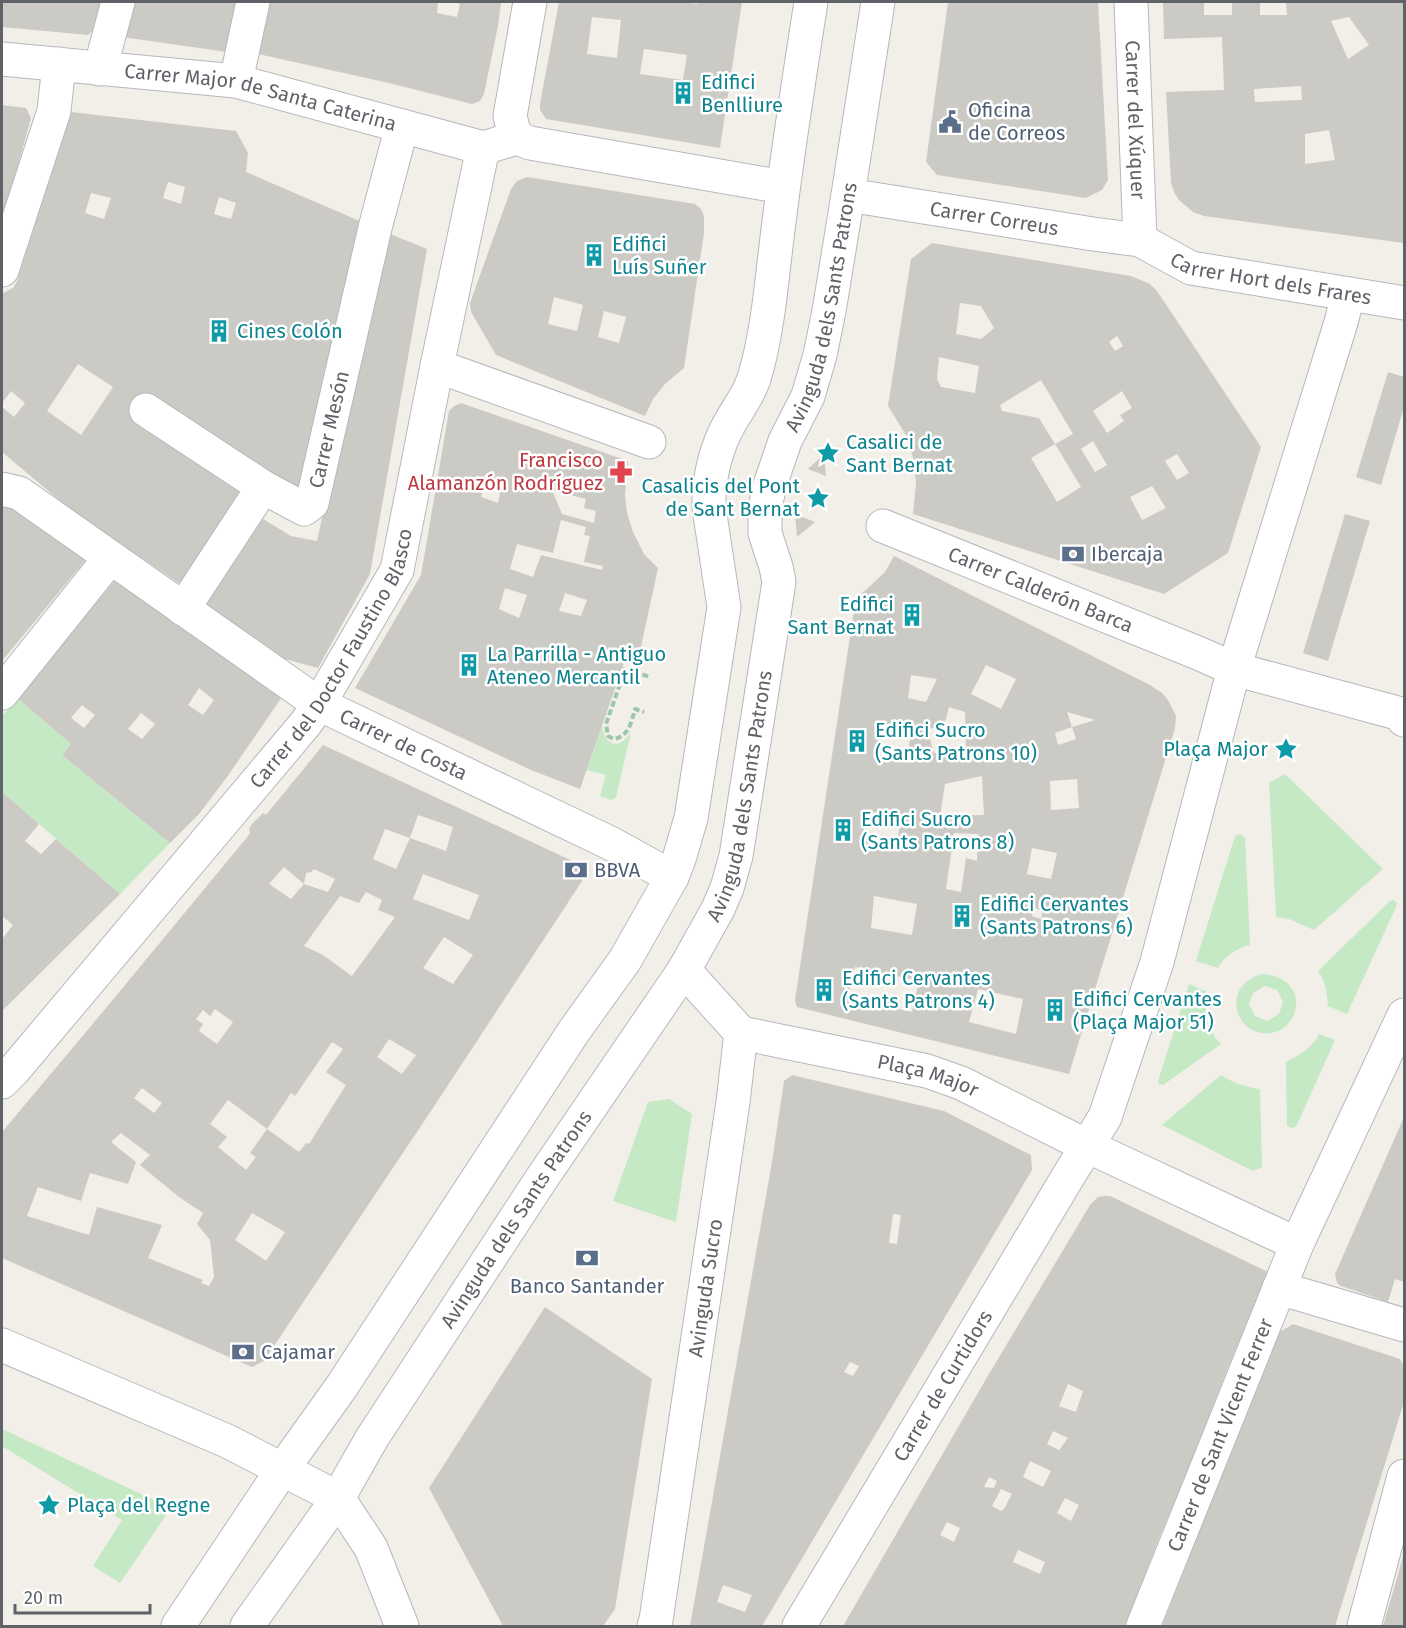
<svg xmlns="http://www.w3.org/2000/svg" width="1406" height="1628" font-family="'Fira Sans',sans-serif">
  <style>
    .green { fill: #c5e8c5; fill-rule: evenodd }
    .building { fill: #cccac5; fill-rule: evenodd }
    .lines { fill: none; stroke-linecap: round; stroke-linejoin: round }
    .minor-casing { stroke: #b5b8bc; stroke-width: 35 }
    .path { stroke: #9cc7a9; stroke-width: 4; stroke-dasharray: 6 3; stroke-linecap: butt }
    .minor { stroke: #fff; stroke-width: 33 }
    .labels { text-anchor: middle; stroke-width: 5; stroke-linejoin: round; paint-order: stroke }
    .culture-label { font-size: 20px; fill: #0d838f; stroke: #fff; text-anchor: start }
    .street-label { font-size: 20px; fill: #5f6368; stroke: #fff }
    .service-label { font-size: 20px; fill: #4e5e75; stroke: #fff; text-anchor: start }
    .health-label { font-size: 20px; fill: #be3a42; stroke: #fff; text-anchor: end }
  </style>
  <rect width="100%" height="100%" fill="#f1efe8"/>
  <path class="green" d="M17 698 71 744 62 755 170 843 120 894 2 792V716Z
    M602 726C605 747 620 750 631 732L616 797 611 800 600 796 606 775 587 770Z
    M1285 774 1383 869 1314 930 1289 919 1276 917 1269 783Z
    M1240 834 1245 838 1250 945C1237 948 1224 956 1218 968L1196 961 1235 836Z
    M1394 900 1397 903 1396 907 1347 1014 1328 1006C1327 993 1326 982 1318 971L1390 901Z
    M1261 974C1285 974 1304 992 1293 1017 1290 1022 1286 1027 1280 1030 1242 1048 1214 990 1261 974ZM1265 986 1277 990 1283 1002 1279 1014 1267 1021 1255 1016 1249 1004 1253 993Z
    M1189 984 1207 992C1202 1010 1208 1031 1221 1044L1163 1085 1159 1084 1158 1081Z
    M1319 1034 1335 1040 1296 1127 1292 1128 1287 1126 1286 1062C1299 1055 1313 1048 1319 1034Z
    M1221 1075C1233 1083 1245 1087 1260 1089L1262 1167 1253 1171 1162 1125Z
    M669 1099 692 1114 676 1222 613 1201 648 1102Z
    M2 1429 171 1508 120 1583 93 1566 122 1520 2 1446Z"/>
  <path class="building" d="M2 2H104L95 29 88 35 2 27Z
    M129 2H236L227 52 122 37Z
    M268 2H438L437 13 457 17 460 4 455 2H501L498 26 484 94 480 101 472 104 389 83 258 54Z
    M559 2H683L697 4V2H742L720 148 546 119 540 110V104ZM592 17 621 20 617 58 587 54ZM644 49 687 55 683 80 640 74Z
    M948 2H1098L1108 180 1102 190 1086 198 937 175 926 162Z
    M1163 2H1204V15H1232V2H1260V15H1287L1286 2H1404V243L1204 216 1193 212 1179 200 1175 194 1171 183 1166 92 1224 90 1222 37 1164 39ZM1349 17 1369 45 1348 59 1331 21ZM1301 86 1302 100 1255 102 1254 89ZM1329 130 1335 160 1305 164V134Z
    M2 105 26 108 31 118 2 224Z
    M71 112 236 131 248 153 246 172 369 225 302 485 293 488 251 491 186 588 71 510 2 452V407L14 417 25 403 11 391 2 403V294L14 287 17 281ZM168 182 185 187 181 204 163 198ZM91 193 111 198 104 219 85 213ZM219 197 236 203 231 219 214 214ZM78 364 113 387 81 435 47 411Z
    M527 177 695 204 701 209 704 216V233L684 368 665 384 653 399 645 416 496 355 471 312 470 303 511 189 517 181ZM554 297 583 305 577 331 548 324ZM604 311 626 317 619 343 598 337Z
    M385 232 427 249 370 574 318 668 277 657 195 601 255 514 291 536 317 541Z
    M932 243 1131 276 1150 284 1157 291 1261 447 1228 553 1164 594 913 514 916 483 913 458 906 435 888 406 911 259ZM960 303 981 306 994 328 981 339 956 334ZM1117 336 1123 346 1115 351 1109 342ZM939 357 979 366 975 393 941 387 937 379ZM1041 380 1073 434 1055 444 1081 487 1057 502 1031 458 1055 444 1039 418 1002 411 1000 405ZM1122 391 1132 408 1120 415 1124 421 1107 433 1093 411ZM1093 441 1107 465 1095 472 1081 449ZM1177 454 1189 473 1177 480 1165 461ZM1152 486 1166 508 1142 520 1130 497Z
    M1388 372 1404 377V407L1381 485 1356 477Z
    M461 403 628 461 625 495 627 513 633 532 644 554 658 568 639 656 627 654 580 789 531 770 355 688 421 575 449 411 454 406ZM485 480 498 484 500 494 498 503 481 497ZM552 490 586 499 584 508 596 511 594 523 562 514ZM561 520 586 527 584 535 590 536 584 562 603 566 602 570 541 555 533 577 510 569 517 544 553 553ZM505 588 527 595 519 618 499 609ZM565 593 587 600 581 616 559 611Z
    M824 454 826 476 808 469Z
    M2 506 21 511 88 557 2 661Z
    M795 514 815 522 797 537Z
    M1345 514 1370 521 1328 661 1303 653Z
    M894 556 1150 685 1162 693 1168 700 1176 716 1175 728 1069 1074 797 1007 795 1000 856 597 866 590 885 572ZM986 665 1016 679 1001 709 971 694ZM911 675 937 679 926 702 908 698ZM949 707 965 712 966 750 934 753 927 729 944 726ZM1067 712 1095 720 1072 727 1076 739 1058 745 1055 733 1072 727ZM883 724 912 730 906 760 878 755ZM982 776 984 815 940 816 945 784ZM1077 779 1079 808 1051 810 1050 781ZM869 812 901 816 897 845 865 840ZM954 833 978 834 977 861 966 858 961 892 946 889ZM1032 848 1057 853 1051 879 1027 874ZM874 896 917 904 912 935 871 928ZM1034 908 1043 910 1041 919 1032 916ZM855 967 919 981 912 1012 848 998ZM978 989 1023 999 1016 1034 969 1022Z
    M117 578 284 694 227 777 199 814 170 843 62 755 71 744 17 698ZM199 688 214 700 203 715 188 705ZM82 705 95 715 84 728 71 718ZM141 713 155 724 142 739 128 729Z
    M323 745 590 869 433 1108 264 1361 252 1367 2 1258V1132L106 1008 248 836 250 833 249 828 252 824 263 813 266 815ZM418 815 453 827 446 851 410 838ZM385 829 410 838 396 869 373 859ZM284 867 304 884 306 873 311 872 314 869 335 879 328 892 304 884 291 899 269 884ZM423 874 479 895 469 920 413 899ZM366 892 382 900 378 910 395 917 352 976 323 955 304 946 340 896 359 903ZM444 937 473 955 453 984 423 968ZM215 1009 233 1022 217 1044 199 1031 203 1024 196 1019 203 1010 210 1016ZM389 1039 416 1055 402 1074 377 1057ZM332 1042 343 1049 326 1072 346 1085 309 1144 306 1143 299 1152 267 1129 291 1093 295 1096ZM142 1088 162 1103 154 1113 134 1098ZM228 1100 267 1129 250 1153 256 1157 246 1170 218 1147 227 1137 210 1124ZM121 1133 150 1155 140 1165 179 1197 203 1213 197 1224 210 1240 214 1277 209 1286 201 1283 203 1280 148 1258 162 1225 97 1207 89 1235 27 1216 38 1187 81 1201 90 1173 128 1184 136 1162 111 1142ZM252 1213 285 1232 266 1261 235 1240Z
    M2 792 39 824 25 841 41 854 56 839 120 894 2 1011V939L13 925 2 916Z
    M792 1075 944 1111 1031 1155 1032 1170 762 1626H690L772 1162 784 1081ZM893 1214 901 1215 897 1244 889 1243ZM850 1362 859 1366 853 1376 844 1372ZM723 1585 752 1595 745 1612 717 1602Z
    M1404 1117V1282L1395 1279 1388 1302 1341 1286 1337 1283 1335 1274Z
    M1104 1196H1110L1268 1272 1229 1365 1184 1480 1160 1536 1125 1626H843L986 1379 1090 1205 1098 1197ZM1068 1384 1083 1391 1076 1412 1059 1406ZM1053 1431 1068 1438 1059 1450 1047 1444ZM1030 1461 1051 1471 1043 1487 1023 1477ZM989 1477 997 1481 994 1488 984 1487ZM1001 1489 1012 1494 1004 1509 1001 1511 992 1506ZM1065 1498 1079 1505 1071 1521 1057 1513ZM947 1522 960 1528 954 1542 940 1535ZM1018 1550 1045 1562 1040 1574 1013 1562Z
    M545 1307 652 1379 615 1609 603 1626H503L429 1488Z
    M1293 1324 1400 1359 1404 1367V1402L1335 1626H1162L1278 1333Z
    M1404 1552V1626H1383L1397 1578Z"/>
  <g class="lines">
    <g class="minor-casing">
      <g id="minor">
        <path id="s1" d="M1131 2 1140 240"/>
        <path id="s2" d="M2 59 236 81 483 148 517 138"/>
        <path d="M100 69 118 2"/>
        <path d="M236 81 253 2"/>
        <path d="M517 138 530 143 783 187"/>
        <path d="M517 138 513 128 510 116 530 2"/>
        <path id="s3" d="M848 195 1093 234 1140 240 1191 268 1404 303"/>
        <path d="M2 270 54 111 59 64"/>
        <path d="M437 366 649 442"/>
        <path d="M146 410 263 487"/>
        <path id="s4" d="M2 489 19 493 319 704 612 844 672 877"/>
        <path id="s5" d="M883 526 1198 653 1234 669 1401 714 1404 720"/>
        <path id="s6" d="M183 609 263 487 304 509 312 503 375 228 402 126"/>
        <path d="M2 693 110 558"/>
        <path d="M684 970 741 1033"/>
        <path id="s7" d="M741 1033 927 1071 961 1083 1087 1146 1297 1244 1404 1015"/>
        <path id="s8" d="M2 1082 14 1070 306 723 319 704 397 570 437 366 483 148"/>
        <path d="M1279 1288 1404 1325"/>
        <path d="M2 1345 227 1441 338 1498 371 1548 402 1626"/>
        <path d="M178 1626 282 1470 342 1386 574 1031 625 960 672 877 679 859 691 818 724 607 709 508C708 479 716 446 731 421 742 402 752 390 757 368 770 319 773 264 780 214 789 143 800 72 811 2"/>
        <path id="s9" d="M247 1626 338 1498 372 1438 542 1178 684 970 718 909 727 888 736 856 779 582 776 567 765 533V507L770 485 785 441 808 396 820 355 829 311 848 195 878 2"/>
        <path id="s10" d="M654 1626 656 1620 733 1102 741 1033"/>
        <path id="s11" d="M799 1626 1069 1175 1105 1117 1157 962 1234 669 1342 319 1348 294"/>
        <path id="s12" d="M1143 1626 1297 1244"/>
        <path d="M1364 1626 1404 1476"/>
      </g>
    </g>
    <path class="path" d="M622 669 625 670 606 724 608 736 614 739C629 736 631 723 635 709L644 712
      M625 670 651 677"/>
    <use href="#minor" class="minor"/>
  </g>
  <defs>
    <g id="building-bare" transform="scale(1.8)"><path d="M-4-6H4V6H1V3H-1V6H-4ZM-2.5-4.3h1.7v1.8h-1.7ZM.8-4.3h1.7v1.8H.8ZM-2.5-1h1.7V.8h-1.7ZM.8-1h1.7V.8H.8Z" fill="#0f9aa8" stroke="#fff" stroke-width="2.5" paint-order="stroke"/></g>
    <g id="civic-bare" transform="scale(1.8)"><path d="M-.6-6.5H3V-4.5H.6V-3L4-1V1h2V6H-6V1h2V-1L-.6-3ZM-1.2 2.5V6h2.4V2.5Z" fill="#5c6f8a" stroke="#fff" stroke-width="2.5" paint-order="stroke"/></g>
    <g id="sight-bare" transform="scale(1.8)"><path d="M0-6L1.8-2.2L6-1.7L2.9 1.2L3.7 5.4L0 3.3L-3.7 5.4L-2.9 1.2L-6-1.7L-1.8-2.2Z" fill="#0f9aa8" stroke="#fff" stroke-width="2.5" paint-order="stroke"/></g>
    <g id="pharmacy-bare" transform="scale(1.8)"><path d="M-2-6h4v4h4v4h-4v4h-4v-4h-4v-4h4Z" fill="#e0444e" stroke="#fff" stroke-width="2.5" paint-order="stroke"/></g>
    <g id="bank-bare" transform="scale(1.8)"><path d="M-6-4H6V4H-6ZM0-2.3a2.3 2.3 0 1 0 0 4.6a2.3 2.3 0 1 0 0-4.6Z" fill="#5c6f8a" stroke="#fff" stroke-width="2.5" paint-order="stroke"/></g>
  </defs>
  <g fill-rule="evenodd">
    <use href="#building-bare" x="683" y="93"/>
    <use href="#civic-bare" x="950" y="122"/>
    <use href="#building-bare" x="594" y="255"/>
    <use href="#building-bare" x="219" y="331"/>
    <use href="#sight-bare" x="828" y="453"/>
    <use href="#pharmacy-bare" x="621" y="472"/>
    <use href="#sight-bare" x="818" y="498"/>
    <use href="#bank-bare" x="1073" y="554"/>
    <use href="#building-bare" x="912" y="615"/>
    <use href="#building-bare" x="469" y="665"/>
    <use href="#building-bare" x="857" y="741"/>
    <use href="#sight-bare" x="1286" y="749"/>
    <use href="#building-bare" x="843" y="830"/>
    <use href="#bank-bare" x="576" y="870"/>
    <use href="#building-bare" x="962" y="916"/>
    <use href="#building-bare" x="824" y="990"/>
    <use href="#building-bare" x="1055" y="1010"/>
    <use href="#bank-bare" x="587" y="1258"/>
    <use href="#bank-bare" x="243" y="1352"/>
    <use href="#sight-bare" x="49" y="1505"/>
  </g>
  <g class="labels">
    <g class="culture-label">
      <text x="701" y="89">Edifici<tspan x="701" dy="23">Benlliure</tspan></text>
      <text x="612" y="251">Edifici<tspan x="612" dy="23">Luís Suñer</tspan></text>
      <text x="237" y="338">Cines Colón</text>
      <text x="846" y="449">Casalici de<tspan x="846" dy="23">Sant Bernat</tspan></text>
      <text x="800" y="493" text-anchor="end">Casalicis del Pont<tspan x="800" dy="23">de Sant Bernat</tspan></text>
      <text x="894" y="611" text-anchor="end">Edifici<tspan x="894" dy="23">Sant Bernat</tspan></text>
      <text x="487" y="661">La Parrilla - Antiguo<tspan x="487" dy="23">Ateneo Mercantil</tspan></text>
      <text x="875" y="737">Edifici Sucro<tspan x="875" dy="23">(Sants Patrons 10)</tspan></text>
      <text x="1268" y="756" text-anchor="end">Plaça Major</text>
      <text x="861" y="826">Edifici Sucro<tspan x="861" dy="23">(Sants Patrons 8)</tspan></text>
      <text x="980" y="911">Edifici Cervantes<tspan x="980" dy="23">(Sants Patrons 6)</tspan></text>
      <text x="842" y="985">Edifici Cervantes<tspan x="842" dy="23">(Sants Patrons 4)</tspan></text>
      <text x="1073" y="1006">Edifici Cervantes<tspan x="1073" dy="23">(Plaça Major 51)</tspan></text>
      <text x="67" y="1512">Plaça del Regne</text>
    </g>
    <g class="street-label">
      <text dy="7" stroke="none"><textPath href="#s2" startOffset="262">Carrer Major de Santa Caterina</textPath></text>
      <text dy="7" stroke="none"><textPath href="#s1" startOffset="118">Carrer del Xúquer</textPath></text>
      <text dy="7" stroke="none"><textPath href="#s3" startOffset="148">Carrer Correus</textPath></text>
      <text dy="7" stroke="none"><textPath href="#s3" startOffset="434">Carrer Hort dels Frares</textPath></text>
      <text dy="7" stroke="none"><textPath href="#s9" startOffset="1478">Avinguda dels Sants Patrons</textPath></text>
      <text dy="7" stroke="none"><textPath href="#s6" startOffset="278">Carrer Mesón</textPath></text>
      <text dy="7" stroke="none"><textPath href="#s5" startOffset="170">Carrer Calderón Barca</textPath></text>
      <text dy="7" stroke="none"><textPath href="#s8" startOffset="540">Carrer del Doctor Faustino Blasco</textPath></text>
      <text dy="7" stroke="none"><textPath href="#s4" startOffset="478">Carrer de Costa</textPath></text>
      <text dy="7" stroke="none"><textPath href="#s9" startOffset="974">Avinguda dels Sants Patrons</textPath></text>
      <text dy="7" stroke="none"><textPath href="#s7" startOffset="192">Plaça Major</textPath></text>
      <text dy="7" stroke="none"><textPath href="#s9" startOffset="488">Avinguda dels Sants Patrons</textPath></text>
      <text dy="7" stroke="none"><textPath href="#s10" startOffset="342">Avinguda Sucro</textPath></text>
      <text dy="7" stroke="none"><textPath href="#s11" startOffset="280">Carrer de Curtidors</textPath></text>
      <text dy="7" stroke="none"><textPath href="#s12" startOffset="206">Carrer de Sant Vicent Ferrer</textPath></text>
    </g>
    <g class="service-label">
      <text x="968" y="117">Oficina<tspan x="968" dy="23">de Correos</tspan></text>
      <text x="1091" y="561">Ibercaja</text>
      <text x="594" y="877">BBVA</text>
      <text x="587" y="1293" text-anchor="middle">Banco Santander</text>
      <text x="261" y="1359">Cajamar</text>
    </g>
    <g class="health-label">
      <text x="603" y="467">Francisco<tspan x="603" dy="23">Alamanzón Rodríguez</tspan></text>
    </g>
  </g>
  <rect width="1406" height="1628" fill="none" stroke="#5f6368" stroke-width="6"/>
  <path d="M15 1604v9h135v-9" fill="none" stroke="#5f6368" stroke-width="3"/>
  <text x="24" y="1604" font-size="18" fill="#5f6368" stroke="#ffffff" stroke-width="4.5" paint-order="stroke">20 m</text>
</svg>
